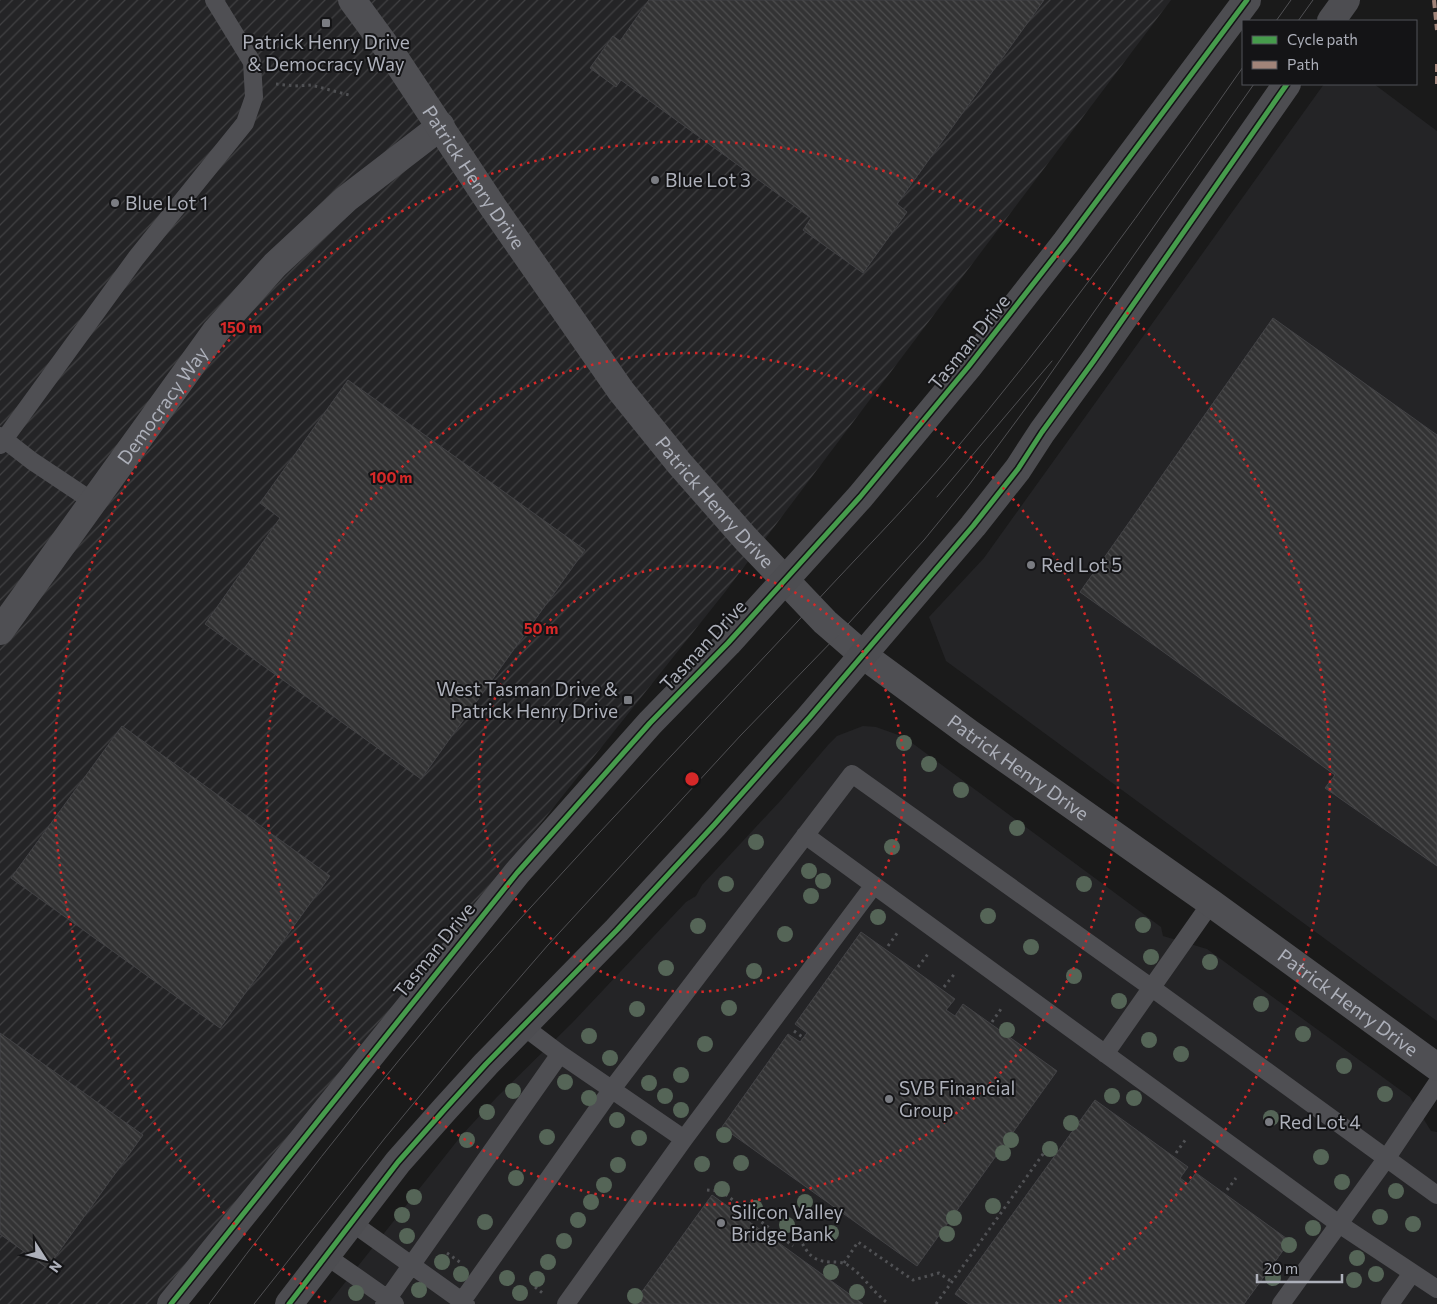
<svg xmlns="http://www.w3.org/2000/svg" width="1437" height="1304" font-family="Commissioner,sans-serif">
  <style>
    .built { fill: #242426 }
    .industrial { fill: url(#industrial-furrows) }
    .building { fill: url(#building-back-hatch); stroke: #434346 }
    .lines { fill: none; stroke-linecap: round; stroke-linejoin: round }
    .path { stroke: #505154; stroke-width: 3; stroke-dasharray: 2.5 4; stroke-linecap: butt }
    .service { stroke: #4f4f53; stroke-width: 18 }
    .minor { stroke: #4f4f53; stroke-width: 28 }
    .tertiary { stroke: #4f4f53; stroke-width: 28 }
    .secondary { stroke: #4d4d51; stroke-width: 28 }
    .tram { stroke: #505053; stroke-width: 1 }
    .quiet { stroke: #a18479; stroke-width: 4; stroke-dasharray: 8 4; stroke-linecap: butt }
    .cycleway-casing { stroke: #141416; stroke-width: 8 }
    .cycleway { stroke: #469c4c; stroke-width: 5 }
    .tree { fill: #556557 }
    .ring { fill: none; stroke: #d62828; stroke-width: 2.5; stroke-dasharray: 2.5 5 }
    .poi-dot { fill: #7a7c82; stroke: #141416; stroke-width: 2 }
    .labels { text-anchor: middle; stroke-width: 4; stroke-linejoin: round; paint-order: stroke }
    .poi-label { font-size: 19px; fill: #adb0ba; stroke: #141416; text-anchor: start }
    .street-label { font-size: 19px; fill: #adb0ba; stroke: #141416 }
    .centre { fill: #d62828; stroke: #141416; stroke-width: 2.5 }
    .ring-label { font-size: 15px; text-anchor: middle; font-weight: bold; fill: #d62828; stroke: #141416; stroke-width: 4; stroke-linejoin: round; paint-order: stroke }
  </style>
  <defs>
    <pattern id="industrial-furrows" width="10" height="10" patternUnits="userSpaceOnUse" patternTransform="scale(1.25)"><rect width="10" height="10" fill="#242426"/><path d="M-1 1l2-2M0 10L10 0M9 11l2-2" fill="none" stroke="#414143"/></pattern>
    <pattern id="building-back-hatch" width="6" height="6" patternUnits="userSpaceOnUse" patternTransform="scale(1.25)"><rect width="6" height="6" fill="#333334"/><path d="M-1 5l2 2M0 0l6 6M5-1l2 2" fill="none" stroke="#4e4e4f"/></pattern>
  </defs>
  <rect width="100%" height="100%" fill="#1a1a1a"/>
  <path class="built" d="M1324 84H1374L1437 131V1021L946 661 929 617 984 558Z
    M863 726 876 727 904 737 1161 927 1163 936 1207 949 1410 1097 1431 1131 1437 1132V1304H328L461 1136 497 1097 573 1022 686 902 696 896 702 885 782 799 828 745 837 736Z"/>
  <path class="industrial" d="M0 0H1171L725 592 158 1304H0Z"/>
  <path class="building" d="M649 0H1044L897 204 907 212 863 273 803 230 811 218 621 80 616 87 590 68 613 36 620 41Z
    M1273 318 1437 435V866L1325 788 1335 775 1080 592Z
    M348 380 585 550 421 779 205 624 280 518 260 503Z
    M122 726 330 876 220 1028 11 878Z
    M861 932 955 999 946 1010 955 1016 963 1004 1057 1071 917 1266 722 1127 788 1034 800 1042 807 1033 795 1024Z
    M0 1033 143 1135 47 1268 0 1234Z
    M1095 1100 1188 1167 1180 1178 1188 1184 1196 1173 1290 1241 1244 1304H969L955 1294Z
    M712 1195 790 1251 863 1304H633Z"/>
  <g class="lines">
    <path class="path" d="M276 84 295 86 311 85 349 95
      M888 946 898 932
      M918 967 928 954
      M944 987 956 972
      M992 1022 1003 1006
      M794 1031 804 1038
      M1176 1153 1186 1139
      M707 1190 721 1191 793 1246
      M1227 1190 1236 1178
      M799 1238C808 1253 811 1261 830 1262 835 1262 841 1262 846 1264 863 1274 873 1293 889 1304
      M447 1253 461 1263
      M844 1263 858 1242 913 1280 939 1273 952 1282
      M535 1287 545 1295
      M936 1304 1048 1147"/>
    <path class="service" d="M0 436 32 461 92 501
      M0 445 136 258 245 123 254 97 252 62 214 0
      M805 835 1339 1224 1437 1289
      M523 1026 560 1054 684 1139
      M1105 1054 1211 903
      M351 1222 466 1304
      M325 1255 395 1304
      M384 1304 560 1054
      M460 1304 612 1089 852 774 1152 988 1437 1195
      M566 1304 684 1139 874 885
      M1281 1304 1386 1159 1437 1083
      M1390 1304 1412 1273"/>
    <path class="minor" id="s1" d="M0 631 216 331 275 265 346 199 441 126"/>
    <path class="tertiary" id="s2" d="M352 0 396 60 493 207 621 391 679 463 745 538 825 622 863 655 969 733 1211 903 1437 1067"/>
    <path class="secondary" d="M1331 21 1346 0
      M171 1304 517 873 650 723 728 643 860 497 968 367 1066 242 1247 0
      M289 1304 398 1162 445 1109 486 1064 617 930 714 825 809 718 973 526 1018 469 1042 432 1093 362 1287 84"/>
    <path class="tram" d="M1276 21 1291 0
      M1298 21 1313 0
      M937 497 1052 361
      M209 1304C307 1172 410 1042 520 919 616 813 715 710 813 605 857 557 903 511 945 462 1052 336 1148 203 1243 67
      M254 1304 385 1138 465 1041 548 945 741 735 839 634 924 540 969 485 1037 393 1254 84"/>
    <path class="quiet" d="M1434 0 1437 30
      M1437 64V84"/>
    <g class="cycleway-casing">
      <path id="cycleway" d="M171 1304 517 873 650 723 728 643 860 497 968 367 1066 242 1247 0
        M289 1304 398 1162 445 1109 486 1064 617 930 714 825 809 718 973 526 1018 469 1042 432 1093 362 1287 84"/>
    </g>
    <use href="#cycleway" class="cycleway"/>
  </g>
  <g class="tree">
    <circle cx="904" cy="743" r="8"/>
    <circle cx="929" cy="764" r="8"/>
    <circle cx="961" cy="790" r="8"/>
    <circle cx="1017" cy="828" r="8"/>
    <circle cx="756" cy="842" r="8"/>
    <circle cx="892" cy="847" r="8"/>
    <circle cx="809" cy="871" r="8"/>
    <circle cx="823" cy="881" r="8"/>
    <circle cx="726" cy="884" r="8"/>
    <circle cx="1084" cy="884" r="8"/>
    <circle cx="811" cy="896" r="8"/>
    <circle cx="988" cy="916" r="8"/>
    <circle cx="878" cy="917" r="8"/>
    <circle cx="1143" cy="925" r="8"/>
    <circle cx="698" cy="926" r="8"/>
    <circle cx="785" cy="934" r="8"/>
    <circle cx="1031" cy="947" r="8"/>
    <circle cx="1151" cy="957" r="8"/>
    <circle cx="1210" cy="962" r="8"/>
    <circle cx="666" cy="968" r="8"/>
    <circle cx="754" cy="971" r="8"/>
    <circle cx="1074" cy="976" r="8"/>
    <circle cx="1119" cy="1001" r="8"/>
    <circle cx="1261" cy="1004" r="8"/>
    <circle cx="729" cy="1008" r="8"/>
    <circle cx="637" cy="1009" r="8"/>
    <circle cx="1007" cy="1030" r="8"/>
    <circle cx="1303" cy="1034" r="8"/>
    <circle cx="589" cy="1036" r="8"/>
    <circle cx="1149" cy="1040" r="8"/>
    <circle cx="705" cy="1044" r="8"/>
    <circle cx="1181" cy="1054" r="8"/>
    <circle cx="610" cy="1058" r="8"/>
    <circle cx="1344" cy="1066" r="8"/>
    <circle cx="681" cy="1075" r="8"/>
    <circle cx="565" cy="1082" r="8"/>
    <circle cx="649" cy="1083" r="8"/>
    <circle cx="513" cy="1091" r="8"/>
    <circle cx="1385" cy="1094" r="8"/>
    <circle cx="665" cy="1096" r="8"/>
    <circle cx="1112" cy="1096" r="8"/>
    <circle cx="589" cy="1098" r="8"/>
    <circle cx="1134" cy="1098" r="8"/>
    <circle cx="681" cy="1110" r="8"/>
    <circle cx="487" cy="1112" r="8"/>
    <circle cx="1271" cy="1118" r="8"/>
    <circle cx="617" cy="1120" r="8"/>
    <circle cx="1071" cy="1123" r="8"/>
    <circle cx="724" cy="1135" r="8"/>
    <circle cx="547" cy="1137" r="8"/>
    <circle cx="639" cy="1138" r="8"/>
    <circle cx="467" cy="1140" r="8"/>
    <circle cx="1011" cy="1140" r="8"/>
    <circle cx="1050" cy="1149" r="8"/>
    <circle cx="1003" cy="1153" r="8"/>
    <circle cx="1321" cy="1157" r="8"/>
    <circle cx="741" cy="1163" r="8"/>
    <circle cx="702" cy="1164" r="8"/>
    <circle cx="618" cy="1165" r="8"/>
    <circle cx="516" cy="1178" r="8"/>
    <circle cx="1342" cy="1182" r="8"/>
    <circle cx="604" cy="1185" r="8"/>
    <circle cx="722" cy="1189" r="8"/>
    <circle cx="1396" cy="1191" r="8"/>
    <circle cx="414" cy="1197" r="8"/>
    <circle cx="591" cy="1202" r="8"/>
    <circle cx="805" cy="1202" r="8"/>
    <circle cx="993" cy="1206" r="8"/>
    <circle cx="755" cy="1208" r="8"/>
    <circle cx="402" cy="1215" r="8"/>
    <circle cx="1380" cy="1217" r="8"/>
    <circle cx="954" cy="1218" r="8"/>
    <circle cx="578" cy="1220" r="8"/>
    <circle cx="485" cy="1222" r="8"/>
    <circle cx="1413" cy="1224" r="8"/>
    <circle cx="787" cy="1225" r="8"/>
    <circle cx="1313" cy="1228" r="8"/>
    <circle cx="831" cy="1233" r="8"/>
    <circle cx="947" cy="1234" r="8"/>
    <circle cx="407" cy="1236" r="8"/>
    <circle cx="564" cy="1241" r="8"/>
    <circle cx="1289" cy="1245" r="8"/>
    <circle cx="1357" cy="1258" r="8"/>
    <circle cx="442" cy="1262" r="8"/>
    <circle cx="548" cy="1262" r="8"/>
    <circle cx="831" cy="1272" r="8"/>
    <circle cx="461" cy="1274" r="8"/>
    <circle cx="1376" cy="1274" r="8"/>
    <circle cx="507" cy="1278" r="8"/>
    <circle cx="1273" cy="1278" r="8"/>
    <circle cx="537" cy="1279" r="8"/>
    <circle cx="1354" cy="1280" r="8"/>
    <circle cx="419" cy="1290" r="8"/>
    <circle cx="857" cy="1292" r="8"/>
    <circle cx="356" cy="1293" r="8"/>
    <circle cx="520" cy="1293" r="8"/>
    <circle cx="635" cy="1296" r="8"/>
  </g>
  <g class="ring">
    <circle cx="692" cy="779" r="213"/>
    <circle cx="692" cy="779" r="426"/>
    <path d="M326 1302A638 638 0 1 1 1058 1302"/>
  </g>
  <g class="poi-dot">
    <rect x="321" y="18" width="10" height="10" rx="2.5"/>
    <circle cx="655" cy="180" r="5"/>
    <circle cx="115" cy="203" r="5"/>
    <circle cx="1031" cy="565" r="5"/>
    <rect x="623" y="695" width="10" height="10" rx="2.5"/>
    <circle cx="889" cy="1099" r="5"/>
    <circle cx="1269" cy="1122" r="5"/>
    <circle cx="721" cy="1223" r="5"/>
  </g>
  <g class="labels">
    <g class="poi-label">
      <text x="326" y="49" text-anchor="middle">Patrick Henry Drive<tspan x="326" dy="22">&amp; Democracy Way</tspan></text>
      <text x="665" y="187">Blue Lot 3</text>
      <text x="125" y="210">Blue Lot 1</text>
      <text x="1041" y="572">Red Lot 5</text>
      <text x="618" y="696" text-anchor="end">West Tasman Drive &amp;<tspan x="618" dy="22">Patrick Henry Drive</tspan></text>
      <text x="899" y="1095">SVB Financial<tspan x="899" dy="22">Group</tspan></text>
      <text x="1279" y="1129">Red Lot 4</text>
      <text x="731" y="1219">Silicon Valley<tspan x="731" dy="22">Bridge Bank</tspan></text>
    </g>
    <g class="street-label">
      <text dy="7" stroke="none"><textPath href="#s2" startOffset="215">Patrick Henry Drive</textPath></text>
      <text transform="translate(969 342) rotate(-51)" y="7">Tasman Drive</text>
      <text dy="7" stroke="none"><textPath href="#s1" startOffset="278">Democracy Way</textPath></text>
      <text dy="7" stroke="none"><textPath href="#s2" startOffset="620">Patrick Henry Drive</textPath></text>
      <text transform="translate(703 645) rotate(-47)" y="7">Tasman Drive</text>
      <text dy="7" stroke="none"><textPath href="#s2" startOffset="1025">Patrick Henry Drive</textPath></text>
      <text transform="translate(434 950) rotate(-51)" y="7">Tasman Drive</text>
      <text dy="7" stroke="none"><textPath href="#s2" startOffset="1430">Patrick Henry Drive</textPath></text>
    </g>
  </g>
  <circle cx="692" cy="779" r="8" class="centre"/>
  <g class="ring-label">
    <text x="241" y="333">150 m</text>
    <text x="391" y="483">100 m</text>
    <text x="541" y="634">50 m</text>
  </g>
  <rect x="1242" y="20" width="175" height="65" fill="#141416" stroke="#515258"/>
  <rect x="1252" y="36" width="25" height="8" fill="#469c4c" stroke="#515258"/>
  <text x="1287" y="45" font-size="15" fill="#adb0ba">Cycle path</text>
  <rect x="1252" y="61" width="25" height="8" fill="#a18479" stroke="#515258"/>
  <text x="1287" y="70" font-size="15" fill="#adb0ba">Path</text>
  <g transform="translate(45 1259) rotate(126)" stroke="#141416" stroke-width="4" paint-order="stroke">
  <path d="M0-4L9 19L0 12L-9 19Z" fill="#adb0ba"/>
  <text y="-8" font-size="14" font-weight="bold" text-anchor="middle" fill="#adb0ba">N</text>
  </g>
  <path d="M1257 1274v8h85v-8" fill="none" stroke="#adb0ba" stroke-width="2.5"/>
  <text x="1264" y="1274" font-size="15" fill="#adb0ba" stroke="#141416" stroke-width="4" paint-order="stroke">20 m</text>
</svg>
